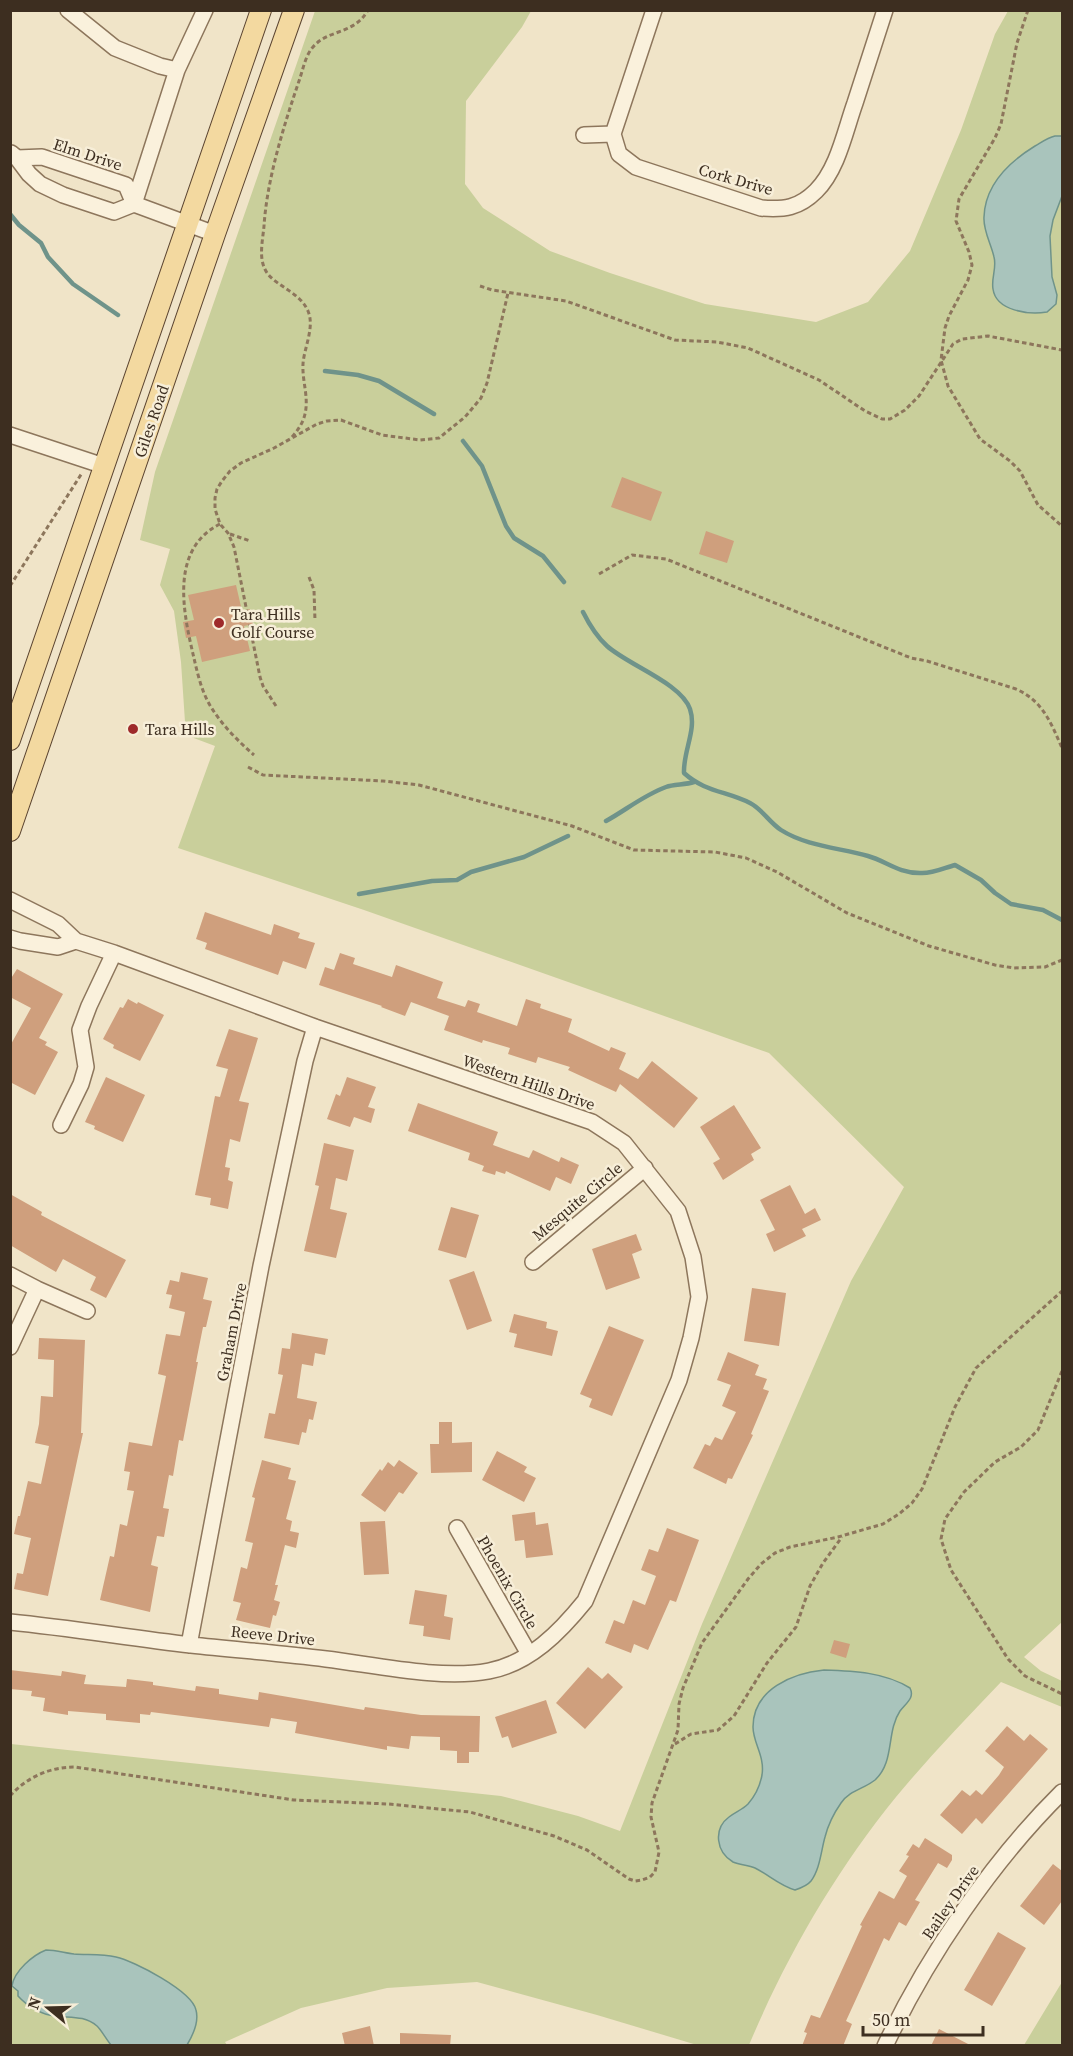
<svg xmlns="http://www.w3.org/2000/svg" width="1073" height="2056" font-family="'Source Serif 4',serif">
  <style>
    .green { fill: #c9cf9b }
    .water { fill: #a9c4bc; stroke: #6f938a; stroke-width: 1.5 }
    .lines { fill: none; stroke-linecap: round; stroke-linejoin: round }
    .stream { stroke: #6f938a; stroke-width: 4.5 }
    .building { fill: #cf9f7d }
    .minor-casing { stroke: #8d765c; stroke-width: 18 }
    .major-casing { stroke: #5b4430; stroke-width: 22 }
    .path { stroke: #8d765c; stroke-width: 3; stroke-dasharray: 4.5 3; stroke-linecap: butt }
    .minor { stroke: #faf1dc; stroke-width: 15 }
    .major { stroke: #f3d9a0; stroke-width: 20 }
    .poi-dot { fill: #9e2a2b; stroke: #f7eed8; stroke-width: 2 }
    .labels { text-anchor: middle; stroke-width: 5; stroke-linejoin: round; paint-order: stroke }
    .street-label { font-size: 16px; fill: #3d2e20; stroke: #f7eed8 }
    .poi-label { font-size: 16px; fill: #3d2e20; stroke: #f7eed8; text-anchor: start }
  </style>
  <rect width="100%" height="100%" fill="#f0e4c8"/>
  <path class="green" d="M315 11H531L522 27 466 101 465 184 483 208 550 251 610 273 705 304 816 322 868 302 910 251 961 130 995 34 1008 11H1062V1622L1024 1657 1041 1671 1062 1681V1707L1001 1682C965 1720 929 1757 896 1797 835 1872 786 1957 749 2045H697L597 2015 477 1982 387 1988 301 2008 225 2042 227 2045 11 2046V1744L501 1796 578 1816 620 1831 702 1624 851 1281 904 1187 769 1053 364 910 178 848 215 746 191 737 185 722 181 662 174 611 160 585 170 549 140 540 155 472Z
    M1062 1982V2045H1024Z"/>
  <path class="water" d="M1055 136H1062V196L1053 220 1050 236 1052 277 1057 295 1056 304 1047 312C1029 315 996 311 993 289 991 278 997 268 994 257 991 244 983 230 984 217 985 184 1009 162 1035 146 1042 142 1047 138 1055 136Z
    M824 1670C854 1671 884 1672 910 1688 915 1698 906 1703 900 1711 886 1732 895 1762 875 1780 864 1789 850 1790 841 1803 834 1813 828 1825 825 1837 821 1851 820 1869 811 1881 807 1886 801 1888 795 1890 780 1886 769 1875 755 1868 748 1865 740 1865 733 1862 716 1852 713 1829 729 1817 735 1812 742 1810 748 1804 755 1796 760 1786 762 1775 765 1756 753 1743 753 1727 753 1689 793 1673 824 1670Z
    M46 1950C56 1950 65 1953 74 1954 88 1955 102 1954 116 1957 134 1961 192 1991 196 2010 199 2021 193 2035 187 2045H111C106 2039 102 2031 97 2026 84 2015 70 2018 55 2016 42 2015 27 2006 18 1996V1991L12 1986C14 1971 33 1955 46 1950Z"/>
  <g class="lines">
    <path class="stream" d="M10 214 19 225 41 243 48 257 73 284 118 315
      M325 371 358 375 379 381 434 414
      M463 441 482 466 506 526 514 538 543 556 564 582
      M583 612C590 626 596 636 607 646 628 665 681 683 690 709 697 730 683 751 684 773 705 792 726 791 750 803 762 809 769 822 781 830 806 846 840 848 868 856 886 861 898 873 920 873 932 874 944 868 955 865L981 880 995 893 1011 904 1043 910 1062 920
      M606 821C626 810 644 795 666 787 674 784 685 785 694 782
      M359 894 432 881 457 880 471 872 524 857 568 836"/>
  </g>
  <path class="building" d="M622 477 662 492 651 521 611 507Z
    M706 531 734 541 727 563 699 554Z
    M236 585 242 611 250 609 253 624 244 626 250 651 202 662 196 636 186 638 183 622 194 620 188 595Z
    M205 912 271 935 274 924 300 933 298 938 315 943 306 969 283 961 278 975 205 949 207 943 196 939Z
    M340 953 355 958 353 964 392 977 396 965 443 982 437 998 465 1007 468 1000 480 1004 477 1012 517 1026 526 999 541 1004 540 1008 572 1019 568 1032 609 1051 611 1047 626 1053 619 1069 638 1079 652 1061 698 1098 674 1128 620 1084 616 1092 568 1070 570 1067 538 1057 536 1063 508 1054 510 1048 483 1040 482 1043 444 1030 449 1016 411 1002 405 1016 381 1007 382 1006 319 985 325 967 334 970Z
    M17 969 63 994 39 1038 47 1042 45 1045 58 1052 35 1095 10 1082V1046L31 1008 10 997V980Z
    M128 999 137 1004 138 1002 164 1015 140 1061 113 1048 114 1045 103 1039 120 1007 123 1008Z
    M229 1029 258 1038 239 1101 249 1103 240 1142 230 1139 225 1167 230 1168 228 1180 233 1182 228 1209 210 1205 211 1198 195 1195 215 1096 220 1097 228 1069 216 1066Z
    M106 1077 145 1095 123 1142 94 1129 95 1126 85 1122Z
    M347 1077 376 1087 368 1107 375 1109 371 1123 354 1117 350 1127 327 1119 336 1094 340 1096Z
    M418 1103 498 1132 493 1145 529 1158 533 1150 559 1162 561 1157 579 1165 571 1184 556 1177 550 1191 506 1171 505 1174 496 1171 495 1175 482 1171 484 1166 468 1160 470 1153 408 1131Z
    M734 1105 761 1148 751 1154 754 1160 723 1180 713 1163 720 1159 700 1127Z
    M324 1143 354 1150 347 1181 336 1178 330 1209 347 1213 336 1258 304 1251 319 1186 315 1185Z
    M790 1185 805 1214 815 1208 821 1220 802 1229 806 1236 774 1252 766 1234 775 1230 760 1200Z
    M10 1194 42 1212 41 1215 126 1260 106 1298 90 1290 96 1277 63 1259 56 1272 10 1245Z
    M451 1207 479 1215 466 1258 438 1250Z
    M636 1234 642 1250 632 1254 640 1278 606 1290 592 1249Z
    M474 1271 492 1321 467 1330 449 1280Z
    M181 1272 208 1278 203 1299 212 1301 206 1327H203L196 1362H198L183 1441 179 1440 173 1476 169 1475 163 1508 169 1509 164 1537 157 1536 151 1565 158 1567 150 1612 100 1600 110 1556 114 1557 120 1524 127 1526 134 1491 127 1490 130 1472 124 1471 129 1442 152 1446 166 1376 158 1374 166 1334 180 1336 185 1312 169 1308 172 1295 166 1294 170 1280 179 1282Z
    M752 1288 786 1293 779 1346 744 1341Z
    M514 1314 547 1322 546 1328 558 1331 552 1356 514 1347 517 1334 509 1332Z
    M609 1326 644 1340 612 1416 589 1407 592 1399 580 1394Z
    M292 1333 328 1339 325 1355 315 1353 313 1366 302 1364 297 1398 317 1402 313 1420 309 1419 306 1433 302 1432 299 1445 264 1438 269 1413 275 1414 283 1375 278 1374 282 1348 290 1349Z
    M39 1338 85 1340 81 1433H83L48 1596 14 1589 17 1573 23 1574 31 1538 14 1534 18 1516H20L28 1481 41 1484 49 1446 35 1443 39 1424 41 1396 53 1397 54 1360 38 1359Z
    M728 1352 759 1365 755 1375 767 1379 763 1389 769 1391 751 1434 753 1435 732 1479 728 1478 726 1484 693 1468 705 1444 710 1446 715 1437 722 1440 736 1412 722 1406 731 1385 717 1380Z
    M439 1422H452V1443L472 1442V1472L431 1473 430 1444H439Z
    M497 1451 527 1467 524 1472 536 1478 524 1502 482 1480Z
    M262 1460 291 1468 288 1479 296 1481 286 1519 292 1521 290 1531 299 1533 296 1548 285 1545 275 1585H278L274 1600 280 1602 276 1616 273 1615 270 1628 236 1620 241 1603 233 1601 241 1567 247 1569 253 1543 245 1541 255 1498 252 1497Z
    M399 1460 418 1473 403 1494 399 1492 385 1512 361 1495 380 1469 382 1471 388 1462 394 1467Z
    M535 1512 536 1525 548 1523 553 1555 526 1558 524 1540 515 1541 512 1515Z
    M385 1521 389 1574 364 1575 360 1522Z
    M667 1528 699 1540 676 1602 670 1600 648 1650 634 1644 631 1653 605 1643 614 1620 624 1624 633 1600 645 1605 656 1576 641 1570 649 1549 658 1552Z
    M415 1590 447 1595 444 1616 453 1618 450 1640 423 1636 424 1626 409 1624Z
    M834 1640 850 1644 846 1658 830 1653Z
    M588 1667 602 1679 608 1673 623 1687 585 1729 556 1703Z
    M10 1670 61 1676 62 1671 86 1675 84 1684 126 1687 127 1679 153 1682V1685L195 1691 196 1686 219 1689V1694L258 1700 259 1692 364 1710 365 1707 421 1715 480 1716 479 1752H469V1763H457V1751L440 1750V1737L411 1736 409 1749 387 1746V1750L295 1733 297 1722 271 1718 269 1727 151 1712 150 1715 140 1714V1723L106 1720V1714L68 1711V1715L43 1711 45 1698 31 1696 32 1691 10 1689Z
    M546 1700 557 1733 512 1748 508 1736 502 1738 495 1717Z
    M1007 1726 1024 1741 1030 1734 1048 1749 982 1824 976 1818 962 1834 940 1815 962 1790 970 1796 976 1790 982 1795 999 1775 1004 1767 985 1751Z
    M925 1838 952 1855V1860L947 1868 938 1863 915 1900 920 1902 906 1926 899 1922 889 1941 884 1938 846 2021 852 2024 843 2046H802L807 2033 804 2032 811 2015 820 2018 862 1926 860 1925 879 1891 894 1899 907 1876 899 1871 909 1856 906 1855 913 1844 919 1848Z
    M1053 1864 1062 1871V1901L1044 1925 1020 1906Z
    M998 1932 1026 1948 992 2006 964 1990Z
    M370 2026 374 2046H345L342 2033Z
    M939 2029 972 2046H931Z
    M400 2033 451 2035 450 2046H400Z"/>
  <g class="lines">
    <g class="minor-casing">
      <path id="minor" d="M68 10 115 48 160 66 177 70
        M613 134 619 154 636 167 761 208C784 210 799 208 816 191 838 169 845 131 855 103 865 72 875 41 885 10
        M613 134 654 10
        M584 135 613 134
        M11 153 17 158 42 157 126 185 134 204 215 234
        M17 158 29 174 40 184 63 195 114 212 134 204 177 70 205 10
        M10 435 104 466
        M10 900 58 924 76 941 114 953 315 1027 592 1122 624 1143 678 1211 693 1257 699 1297 691 1338 679 1380 585 1601C560 1632 530 1663 489 1671 441 1680 375 1665 326 1659 281 1653 236 1650 191 1645 130 1638 71 1628 10 1622
        M10 938 20 941 58 947 76 941
        M61 1125 81 1084 86 1067 80 1030 89 1006 114 953
        M533 1262 645 1168
        M10 1275 37 1289 87 1311
        M10 1347 37 1289
        M457 1528 529 1654
        M189 1645 261 1266 305 1061 315 1027
        M885 2046C927 1957 992 1861 1062 1792"/>
    </g>
    <g class="major-casing">
      <path id="major" d="M10 740 261 10
        M10 831 215 234 294 10"/>
    </g>
    <path class="path" d="M1028 10 1017 43 1001 124 995 138 959 199 956 221 969 252 972 265 968 280 949 316 945 328 941 360 948 386 980 439 1010 461 1020 471 1038 505 1062 526
      M480 286 492 290 566 301 675 340 717 342 748 348 819 380 865 411 882 419H890L905 410 919 396 953 344 962 339 988 336 1062 350
      M292 437C298 430 303 423 305 414 309 397 302 381 303 364 304 348 315 327 308 311 299 290 270 285 264 267 259 255 263 238 264 226 267 179 284 125 299 81 303 70 305 56 313 47 328 29 354 35 368 10
      M220 524C170 549 183 611 193 654 197 671 201 691 211 707 222 725 238 741 254 755
      M230 534 250 541
      M599 574 632 555 666 559 911 658 927 661 1016 689C1043 701 1051 723 1062 748
      M309 577 314 590 315 621
      M10 586 82 473
      M276 706 263 686 260 677 234 547 228 533 220 524 215 509V498L217 489 222 481 230 471 241 463 274 448 317 424 327 421 341 420 382 435 420 440 439 438 465 417 481 398 487 383 508 293
      M248 767 263 775 383 781 419 785 572 826 634 850 715 852 746 858 777 872 847 913 929 946 995 965 1014 968 1045 967 1062 960
      M1062 1371 1038 1430 1021 1447 995 1462 964 1492 945 1519 941 1539 951 1570 1008 1659 1025 1676 1062 1694
      M675 1744 691 1734 718 1730 734 1716 767 1663 796 1627 810 1586 823 1563 842 1537
      M10 1796C27 1777 50 1767 75 1767L294 1800 388 1804 470 1812 554 1836 587 1850 629 1879 635 1881 642 1880 650 1877 655 1872 659 1852 651 1817 652 1803 678 1730 679 1704 683 1688 702 1643 748 1579 761 1564 775 1553 790 1547 838 1537 883 1524 899 1514 912 1503 922 1489 955 1407 976 1368 1062 1291"/>
    <use href="#minor" class="minor"/>
    <use href="#major" class="major"/>
  </g>
  <g class="poi-dot">
    <circle cx="219" cy="623" r="6"/>
    <circle cx="133" cy="729" r="6"/>
  </g>
  <g class="labels">
    <g class="street-label">
      <text transform="translate(88 154) rotate(18)" y="6">Elm Drive</text>
      <text transform="translate(736 179) rotate(16)" y="6">Cork Drive</text>
      <text transform="translate(151 421) rotate(-71)" y="6">Giles Road</text>
      <text transform="translate(529 1082) rotate(19)" y="6">Western Hills Drive</text>
      <text transform="translate(577 1201) rotate(-40)" y="6">Mesquite Circle</text>
      <text transform="translate(231 1332) rotate(-79)" y="6">Graham Drive</text>
      <text transform="translate(508 1582) rotate(60)" y="6">Phoenix Circle</text>
      <text transform="translate(273 1635) rotate(6)" y="6">Reeve Drive</text>
      <text transform="translate(950 1902) rotate(-55)" y="6">Bailey Drive</text>
    </g>
    <g class="poi-label">
      <text x="231" y="620">Tara Hills<tspan x="231" dy="18">Golf Course</tspan></text>
      <text x="145" y="735">Tara Hills</text>
    </g>
  </g>
  <rect width="1073" height="2056" fill="none" stroke="#3d2e20" stroke-width="24"/>
  <g transform="translate(48 2008) rotate(289)" stroke="#f7eed8" stroke-width="4.5" paint-order="stroke">
  <path d="M0-4.5L10 22L0 15L-10 22Z" fill="#3d2e20"/>
  <text y="-9" font-size="16" font-weight="bold" text-anchor="middle" fill="#3d2e20">N</text>
  </g>
  <path d="M863 2026v9h120v-9" fill="none" stroke="#3d2e20" stroke-width="3"/>
  <text x="872" y="2026" font-size="18" fill="#3d2e20" stroke="#f7eed8" stroke-width="4.5" paint-order="stroke">50 m</text>
</svg>
